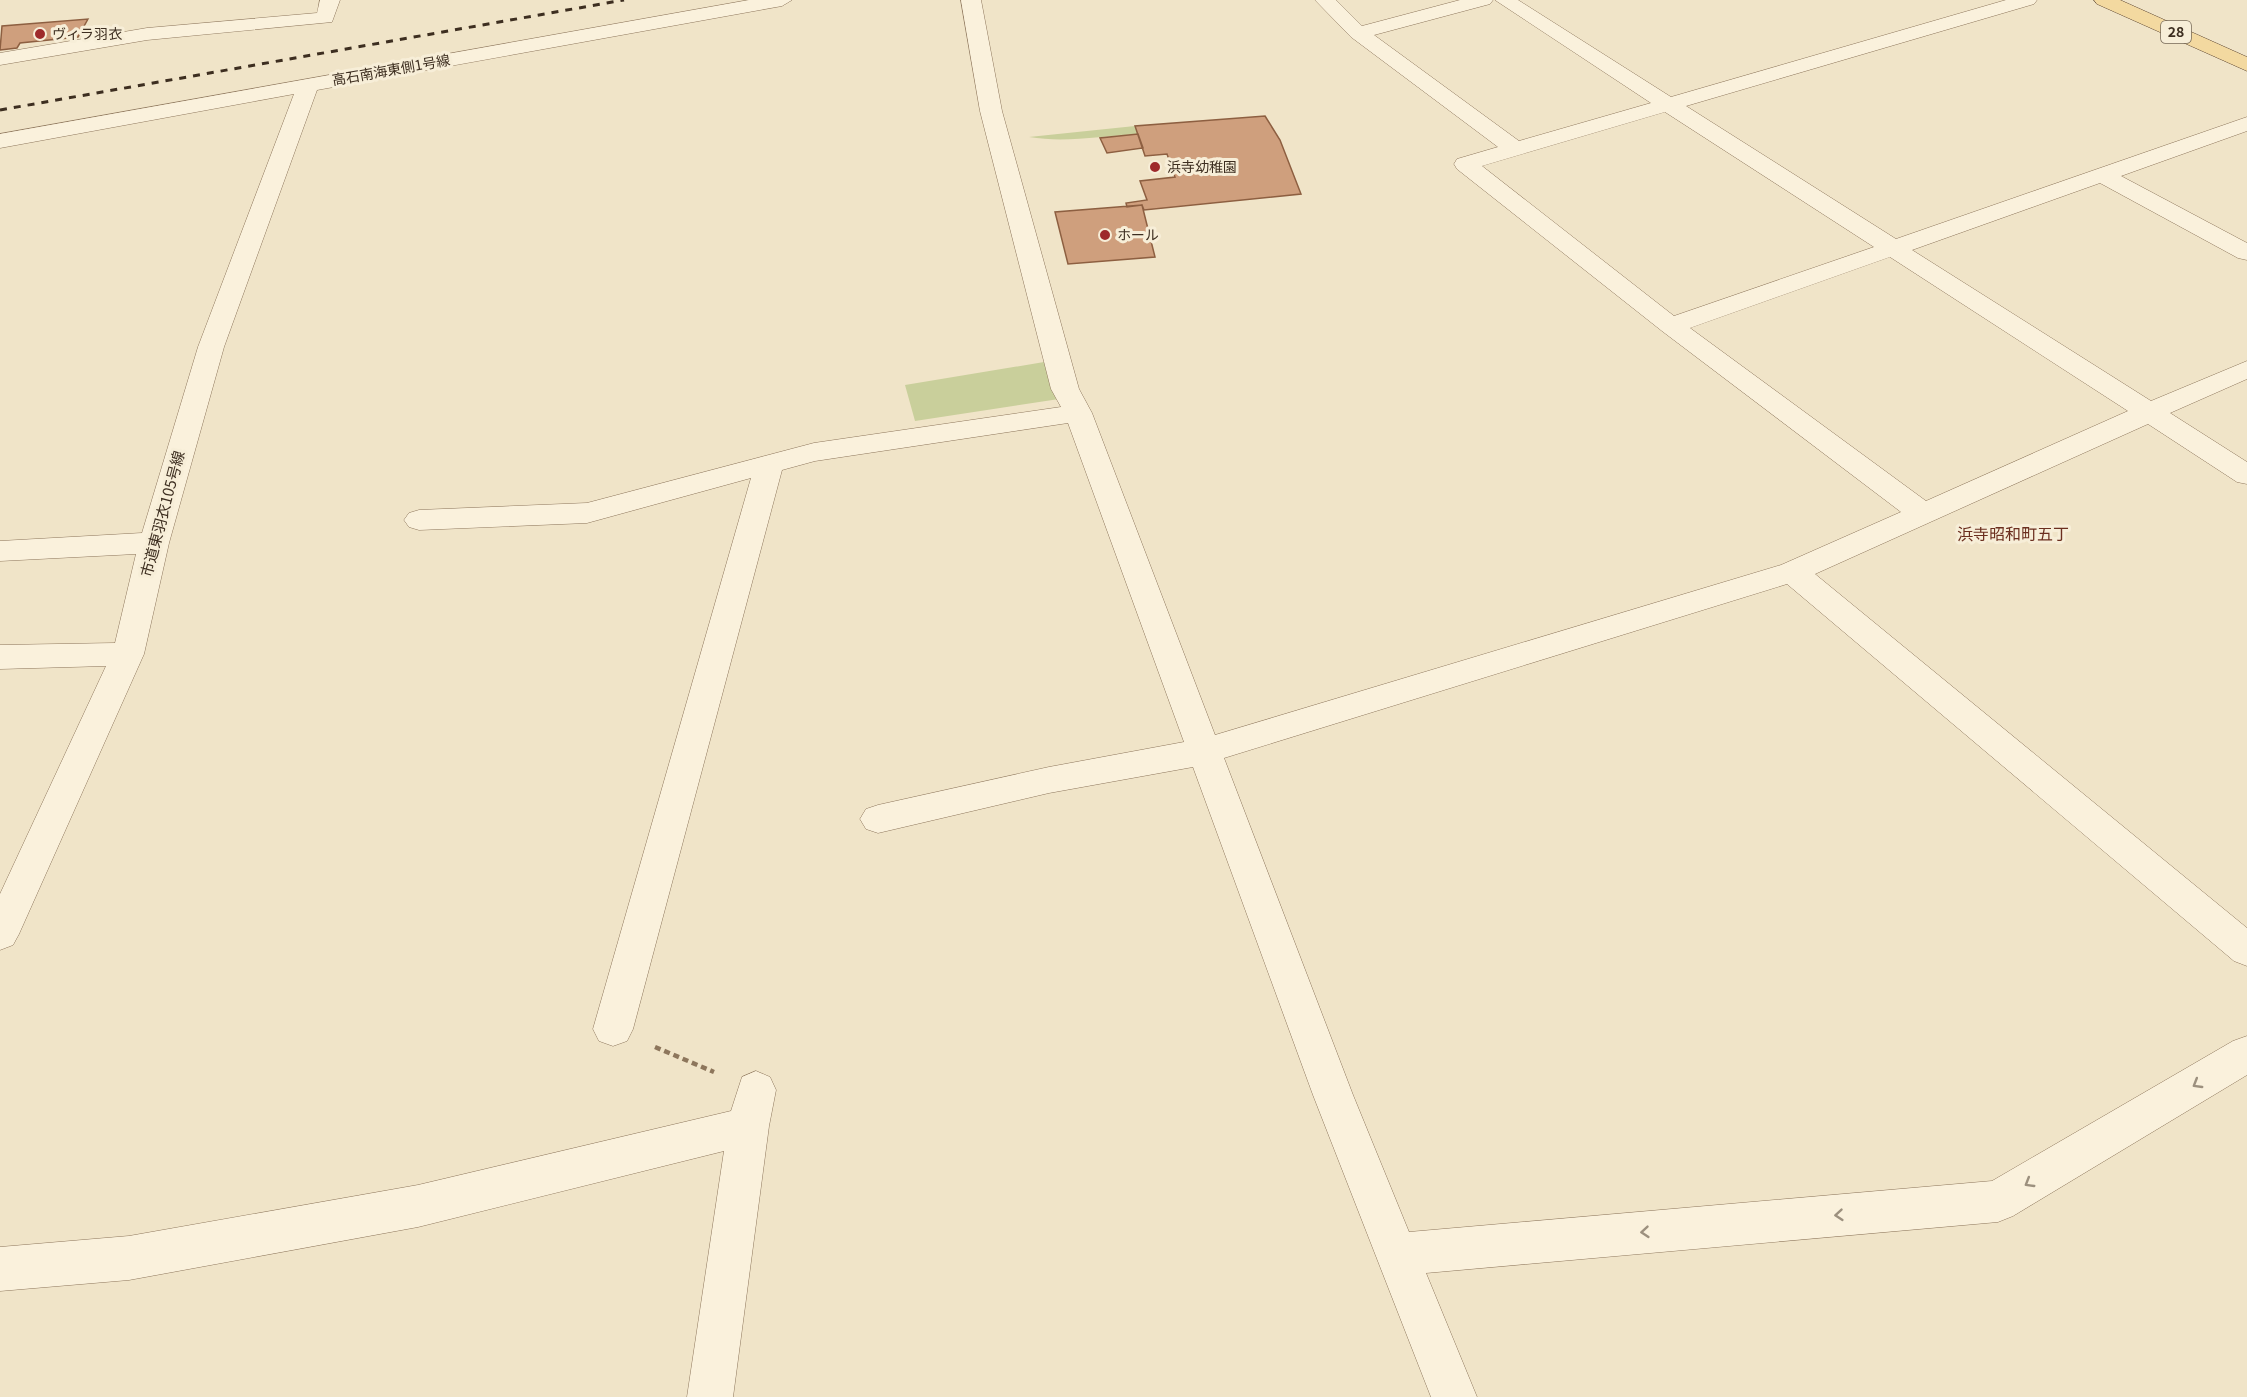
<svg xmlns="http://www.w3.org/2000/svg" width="2247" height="1397" font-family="Georgia,'Noto Sans JP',serif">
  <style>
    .green { fill: #c9cf9b }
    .building { fill: #cf9f7d; stroke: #8d5f41; stroke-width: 1.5 }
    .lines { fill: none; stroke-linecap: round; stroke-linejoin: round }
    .minor-casing { stroke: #8d765c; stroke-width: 1 }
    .major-casing { stroke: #5b4430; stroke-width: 1 }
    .path { stroke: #8d765c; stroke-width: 4.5; stroke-dasharray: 6 4; stroke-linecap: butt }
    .minor { fill: #faf1dc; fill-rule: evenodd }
    .major { fill: #f3d9a0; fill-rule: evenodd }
    .rail { stroke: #3d2e20; stroke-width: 3; stroke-dasharray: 7 7; stroke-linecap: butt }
    .oneway { stroke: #9c907e }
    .poi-dot { fill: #9e2a2b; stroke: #f7eed8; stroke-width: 2 }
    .labels { text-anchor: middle; stroke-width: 6; stroke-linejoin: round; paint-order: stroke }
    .shield { fill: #f7eed8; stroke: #756857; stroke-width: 1.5 }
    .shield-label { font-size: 14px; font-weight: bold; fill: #3d2e20 }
    .far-poi-label { font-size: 14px; fill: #3d2e20; stroke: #f7eed8; text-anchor: start }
    .far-street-label { font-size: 14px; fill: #3d2e20; stroke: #f7eed8 }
    .street-label { font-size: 15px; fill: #3d2e20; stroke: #f7eed8 }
    .neighbourhood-label { font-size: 16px; fill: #6b2e1e; stroke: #f7eed8 }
  </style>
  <rect width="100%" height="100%" fill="#f0e4c8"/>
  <path class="green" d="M1135 126 1138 134C1101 136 1065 143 1029 137Z
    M1044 362 1059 399 915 421 905 385Z"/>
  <path class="building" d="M88 19 78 37 20 43 17 48 0 50 2 26Z
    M1265 116 1280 140 1301 194 1144 210 1142 205 1127 207 1126 203 1147 200 1140 181 1175 177 1167 154 1145 156 1135 126Z
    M1138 134 1143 148 1107 153 1100 138Z
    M1142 205 1155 257 1068 264 1055 212Z"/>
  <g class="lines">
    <g class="minor-casing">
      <path id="minor" d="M320 0H340L332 22 147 40 0 65V53L147 28 317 13Z
        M749 0H792L782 6 317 90 224 347 169 543 144 654 19 934 13 945 0 950V894L106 666 0 669V645L115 643 136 554 0 561V541L142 533 198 347 294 94 0 148V134Z
        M961 0H981L1002 111 1079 389 1092 413 1215 735 1781 565 1901 512 1662 331 1457 169 1454 164 1457 159 1498 147 1351 37 1315 0H1336L1362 26 1460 0H1493L1490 4 1374 35 1519 141 1651 103 1495 0H1518L1671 97 2006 0H2037L2034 4 1686 106 1896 239 2247 117V131L2121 176 2247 243V260L2238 258 2100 183 1912 250 2151 401 2247 361V379L2170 413 2247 462V484L2237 482 2148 424 1815 574 2247 928V966L2234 961 1787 584 1224 758 1353 1095 1409 1232 1992 1181 2233 1041 2247 1036V1075L2013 1216 1998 1222 1426 1273 1477 1397H1431L1313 1095 1193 767 1049 793 878 833 866 829 860 819 866 809 878 805 1049 767 1184 742 1068 423 815 461 782 470 633 1029 627 1041 613 1046 599 1041 593 1029 751 478 587 523 419 530 409 527 404 520 409 513 419 510 587 503 814 443 1061 407 1051 389 980 111ZM1665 112 1874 247 1674 316 1482 166ZM1890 257 2128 411 1926 501 1690 328Z
        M756 1071 770 1077 776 1090 769 1126 733 1397H687L724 1151 418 1227 129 1280 0 1291V1247L129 1236 418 1185 731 1111 742 1077Z"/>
    </g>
    <g class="major-casing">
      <path id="major" d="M2094 0H2120L2247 57V71L2097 4Z"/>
    </g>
    <path class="path" d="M655 1047 714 1072"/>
    <use href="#minor" class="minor"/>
    <use href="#major" class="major"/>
    <path class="rail" d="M0 110 624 0"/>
  </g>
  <defs><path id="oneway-chevron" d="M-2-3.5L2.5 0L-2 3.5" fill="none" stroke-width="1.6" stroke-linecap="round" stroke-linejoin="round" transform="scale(1.5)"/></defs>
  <g class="oneway">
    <use href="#oneway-chevron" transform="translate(2197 1084) rotate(149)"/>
    <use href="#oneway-chevron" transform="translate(2029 1183) rotate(149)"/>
    <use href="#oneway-chevron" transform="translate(1839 1215) rotate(175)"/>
    <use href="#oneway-chevron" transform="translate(1645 1232) rotate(175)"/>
  </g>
  <g class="poi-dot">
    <circle cx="40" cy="34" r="6"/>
    <circle cx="1155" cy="167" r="6"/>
    <circle cx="1105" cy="235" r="6"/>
  </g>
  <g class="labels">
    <rect class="shield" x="2161" y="21" width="30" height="22" rx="4.5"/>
    <g class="shield-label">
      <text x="2176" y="37">28</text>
    </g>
    <g class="far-poi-label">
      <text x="52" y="39">ヴィラ羽衣</text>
      <text x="1167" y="172">浜寺幼稚園</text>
      <text x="1117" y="240">ホール</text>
    </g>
    <g class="far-street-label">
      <text transform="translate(391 70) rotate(-10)" y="5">高石南海東側1号線</text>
    </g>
    <g class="street-label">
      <text transform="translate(163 514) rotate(-75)" y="5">市道東羽衣105号線</text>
    </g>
    <g class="neighbourhood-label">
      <text x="2013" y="540">浜寺昭和町五丁</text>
    </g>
  </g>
</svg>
